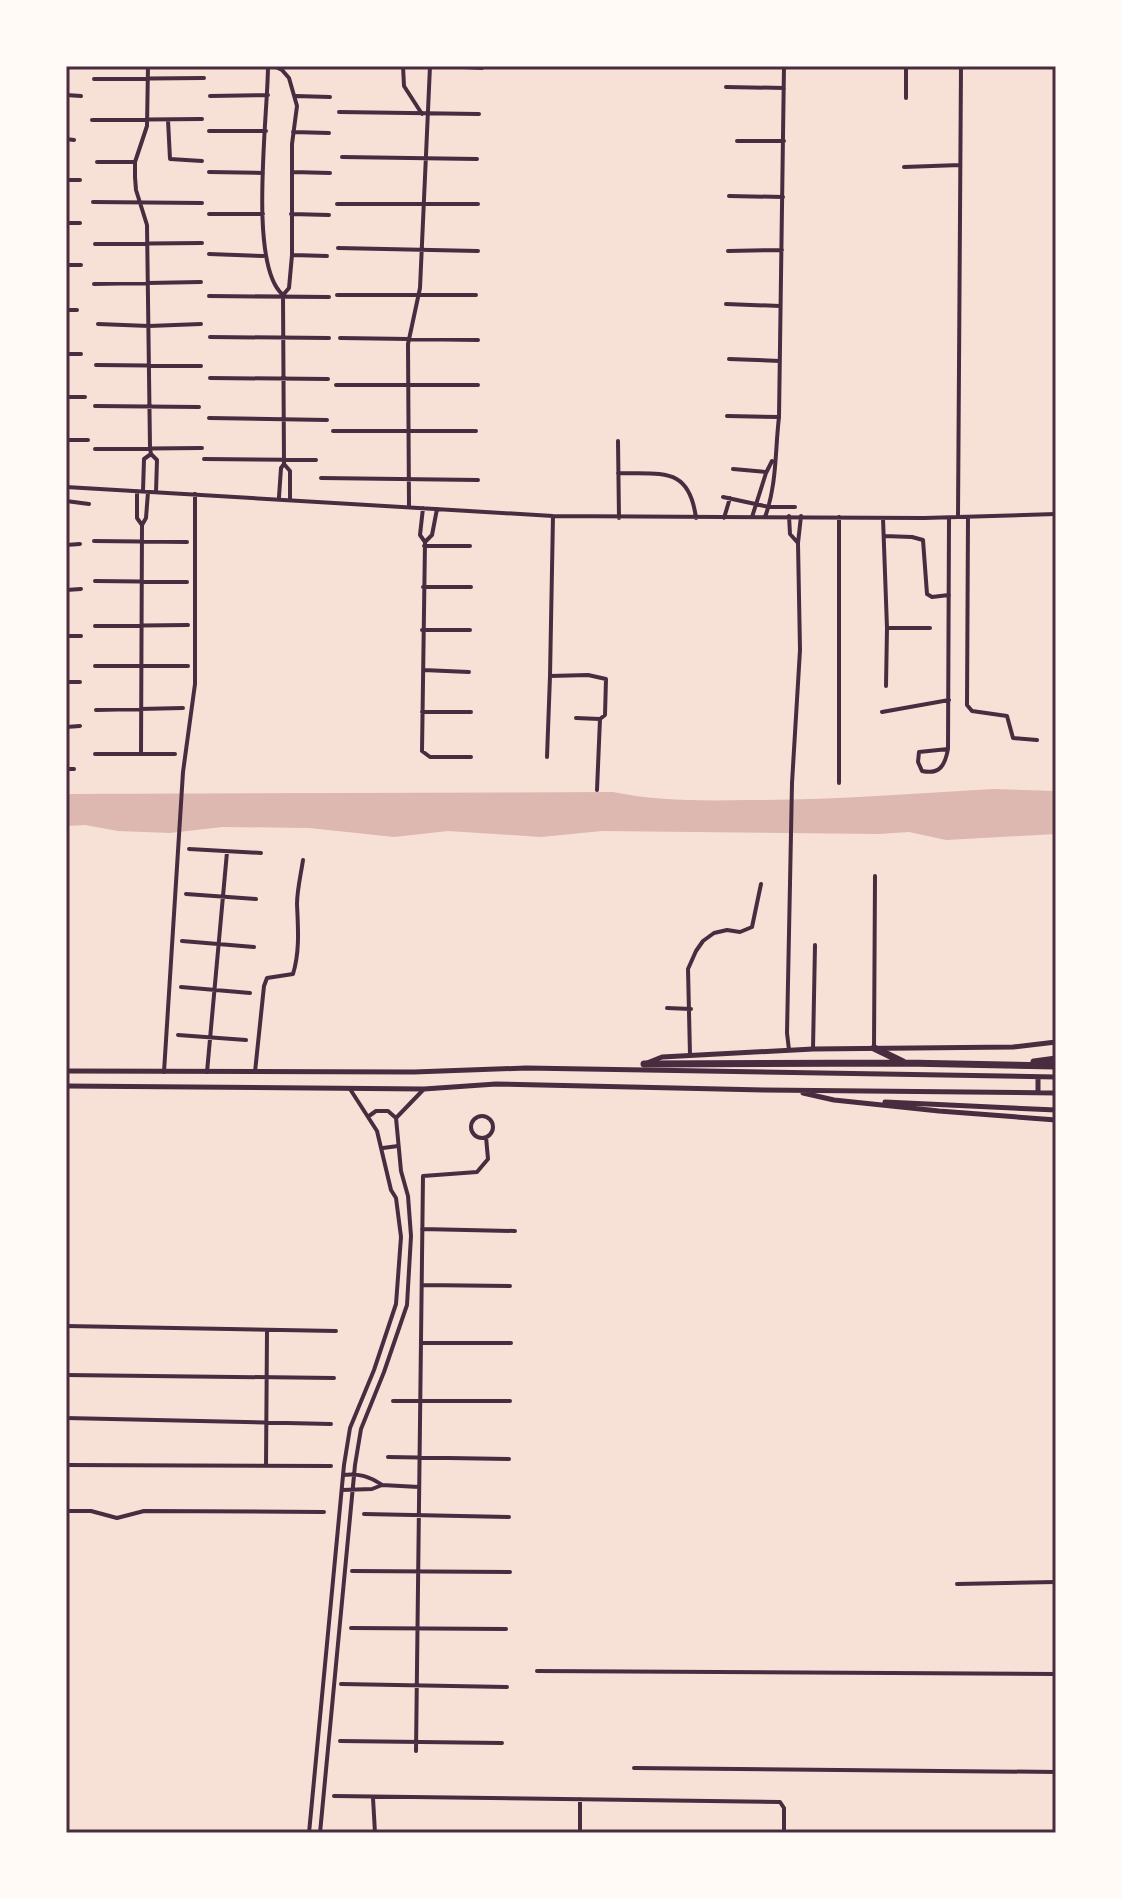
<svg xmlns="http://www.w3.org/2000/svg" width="1122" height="1899" font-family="'Archivo Narrow',sans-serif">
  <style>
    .water { fill: #dcb8b0 }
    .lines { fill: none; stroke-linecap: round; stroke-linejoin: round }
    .minor { stroke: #4a2c40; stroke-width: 4 }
    .tertiary { stroke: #4a2c40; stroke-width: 5 }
    .secondary { stroke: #4a2c40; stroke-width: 5 }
    .motorway { stroke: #4a2c40; stroke-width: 7 }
    .neatline { fill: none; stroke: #4a2c40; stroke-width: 3 }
  </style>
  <rect width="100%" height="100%" fill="#f7e1d7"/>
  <path class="water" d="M993 789 1056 791V834L946 840 909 832 879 834 602 831 541 837 448 831 394 837 309 828 222 827 170 833 118 831 85 825 66 826V794L613 792C657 801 703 801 748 800 829 800 911 794 993 789Z"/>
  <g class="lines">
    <path class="minor" d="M148 66 147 126 135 162V177L136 190 147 225 150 448 151 454 157 460 156 492
      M268 66C268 115 248 263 282 294
      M274 66 282 70 289 78 297 106 292 144V255L289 288 283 295 284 464 281 468 279 497
      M403 66 404 86 422 114
      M446 66 482 68
      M340 67H403
      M94 79 204 78
      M726 87 784 88
      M66 95 81 96
      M210 96 268 95
      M296 96 330 97
      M906 98V66
      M339 112 479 114
      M92 120 202 119
      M168 120 170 159 202 161
      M209 131H266
      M293 132 329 133
      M66 139 74 140
      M737 141H784
      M342 157 477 159
      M97 162H135
      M904 167 960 165
      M209 172 263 173
      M293 172 330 173
      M66 180H80
      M729 196 783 197
      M93 202 202 203
      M337 204H478
      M209 214H263
      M291 214 329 215
      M66 223H80
      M95 244 202 243
      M338 248 478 251
      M728 251 782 250
      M209 254 263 256
      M293 255 327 256
      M66 265H81
      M94 284 201 282
      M337 295H476
      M209 296 329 297
      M726 304 780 306
      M66 310H77
      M98 324 149 326 201 324
      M210 337 329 338
      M340 338 478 340
      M66 354H81
      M729 359 780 361
      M96 365 201 366
      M210 378 328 379
      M336 385H478
      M66 397H85
      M95 406 199 407
      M727 416 779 417
      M209 418 327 420
      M333 431H476
      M66 440H88
      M618 441 619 518
      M95 449 202 448
      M204 459 316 460
      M284 464 290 471V499
      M733 469 766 472
      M618 473C661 475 689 465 696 518
      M321 478 478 480
      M66 487 553 516 924 518 1056 514
      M137 491V518L142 525
      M143 491 144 459 151 454
      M723 497 769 507H795
      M66 501 89 504
      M409 507 408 344 420 288 430 66
      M423 508 420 535 425 542 422 751 430 757H471
      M553 516 550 676 588 675 606 679 605 715 600 719 597 790
      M789 516 790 534 798 543
      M752 517 766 473 772 461
      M765 517C777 485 775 450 779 417L784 66
      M839 517V783
      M958 517 961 66
      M968 517 967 705 972 711 1007 716 1013 738 1037 740
      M724 518 730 498
      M883 518 887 628 886 686
      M884 536 912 537 923 540 927 594 932 597 949 595
      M94 541 187 542
      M425 542 432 535 437 509
      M66 545 80 544
      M424 546H470
      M95 581 187 582
      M423 587H471
      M66 590 81 589
      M95 626 188 625
      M887 628H930
      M422 630H470
      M66 636H81
      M95 666H188
      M423 670 469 672
      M66 682H80
      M96 710 183 708
      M422 712H471
      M882 712 949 700
      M576 718 600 719
      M66 727 80 726
      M948 749 919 752 918 762 922 771C940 775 945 765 948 749L949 518
      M141 753 142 525 146 518 148 492
      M95 754H175
      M547 757 550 676
      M66 769H74
      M189 849 261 853
      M186 894 256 899
      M182 941 254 947
      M181 987 250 993
      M667 1008 691 1009
      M178 1035 246 1040
      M874 1048 875 876
      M813 1049 815 945
      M789 1050 787 1033 792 783 800 650 798 543 801 516
      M690 1055 688 969 696 951 703 941 714 933 727 930 740 932 752 927 761 884
      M164 1072 183 772 195 684V494
      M207 1072 227 852
      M255 1072 264 986 267 978 293 974C300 951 298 928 297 904 297 890 301 874 303 860
      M369 1116 376 1111H388L396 1118
      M471 1127a11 11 0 1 1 22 0a11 11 0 1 1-22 0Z
      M383 1148 398 1146
      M422 1229 515 1231
      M422 1285 510 1286
      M66 1326 336 1331
      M422 1343H511
      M66 1375 334 1378
      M393 1401H510
      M66 1418 331 1424
      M388 1457 509 1459
      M66 1465 331 1466
      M266 1466 267 1331
      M343 1475C358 1473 369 1476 382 1485
      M342 1490 372 1489 382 1485 419 1487
      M66 1511H91L117 1518 144 1511 324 1512
      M364 1514 509 1517
      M352 1571 510 1572
      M957 1584 1056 1582
      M351 1628 506 1629
      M537 1671 1056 1674
      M341 1684 507 1687
      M340 1741 502 1743
      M416 1751 423 1176 477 1172 488 1159 486 1137
      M634 1768 1056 1772
      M334 1796 780 1802 784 1808V1833
      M373 1798 375 1833
      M580 1799V1833
      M309 1833 344 1465 350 1428 374 1370 396 1304 401 1237 396 1198 391 1190 377 1131 350 1089
      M320 1833 355 1465 361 1429 384 1372 407 1305 411 1236 408 1196 401 1171 396 1118 424 1089"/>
    <path class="tertiary" d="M647 1063 662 1057 813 1049 1013 1047 1056 1042"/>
    <path class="secondary" d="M66 1071 414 1072 526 1068 1056 1077
      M1038 1077V1093
      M66 1086 424 1089 496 1084 764 1090 1056 1093
      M803 1093 834 1100 939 1111 1056 1120
      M885 1102 1056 1110"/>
    <path class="motorway" d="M874 1048 903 1062
      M1034 1062 1056 1059
      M644 1064 905 1063 1056 1066"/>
  </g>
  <rect width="1122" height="1899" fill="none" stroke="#fffaf5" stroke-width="136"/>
  <rect x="68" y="68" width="986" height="1763" class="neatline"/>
</svg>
